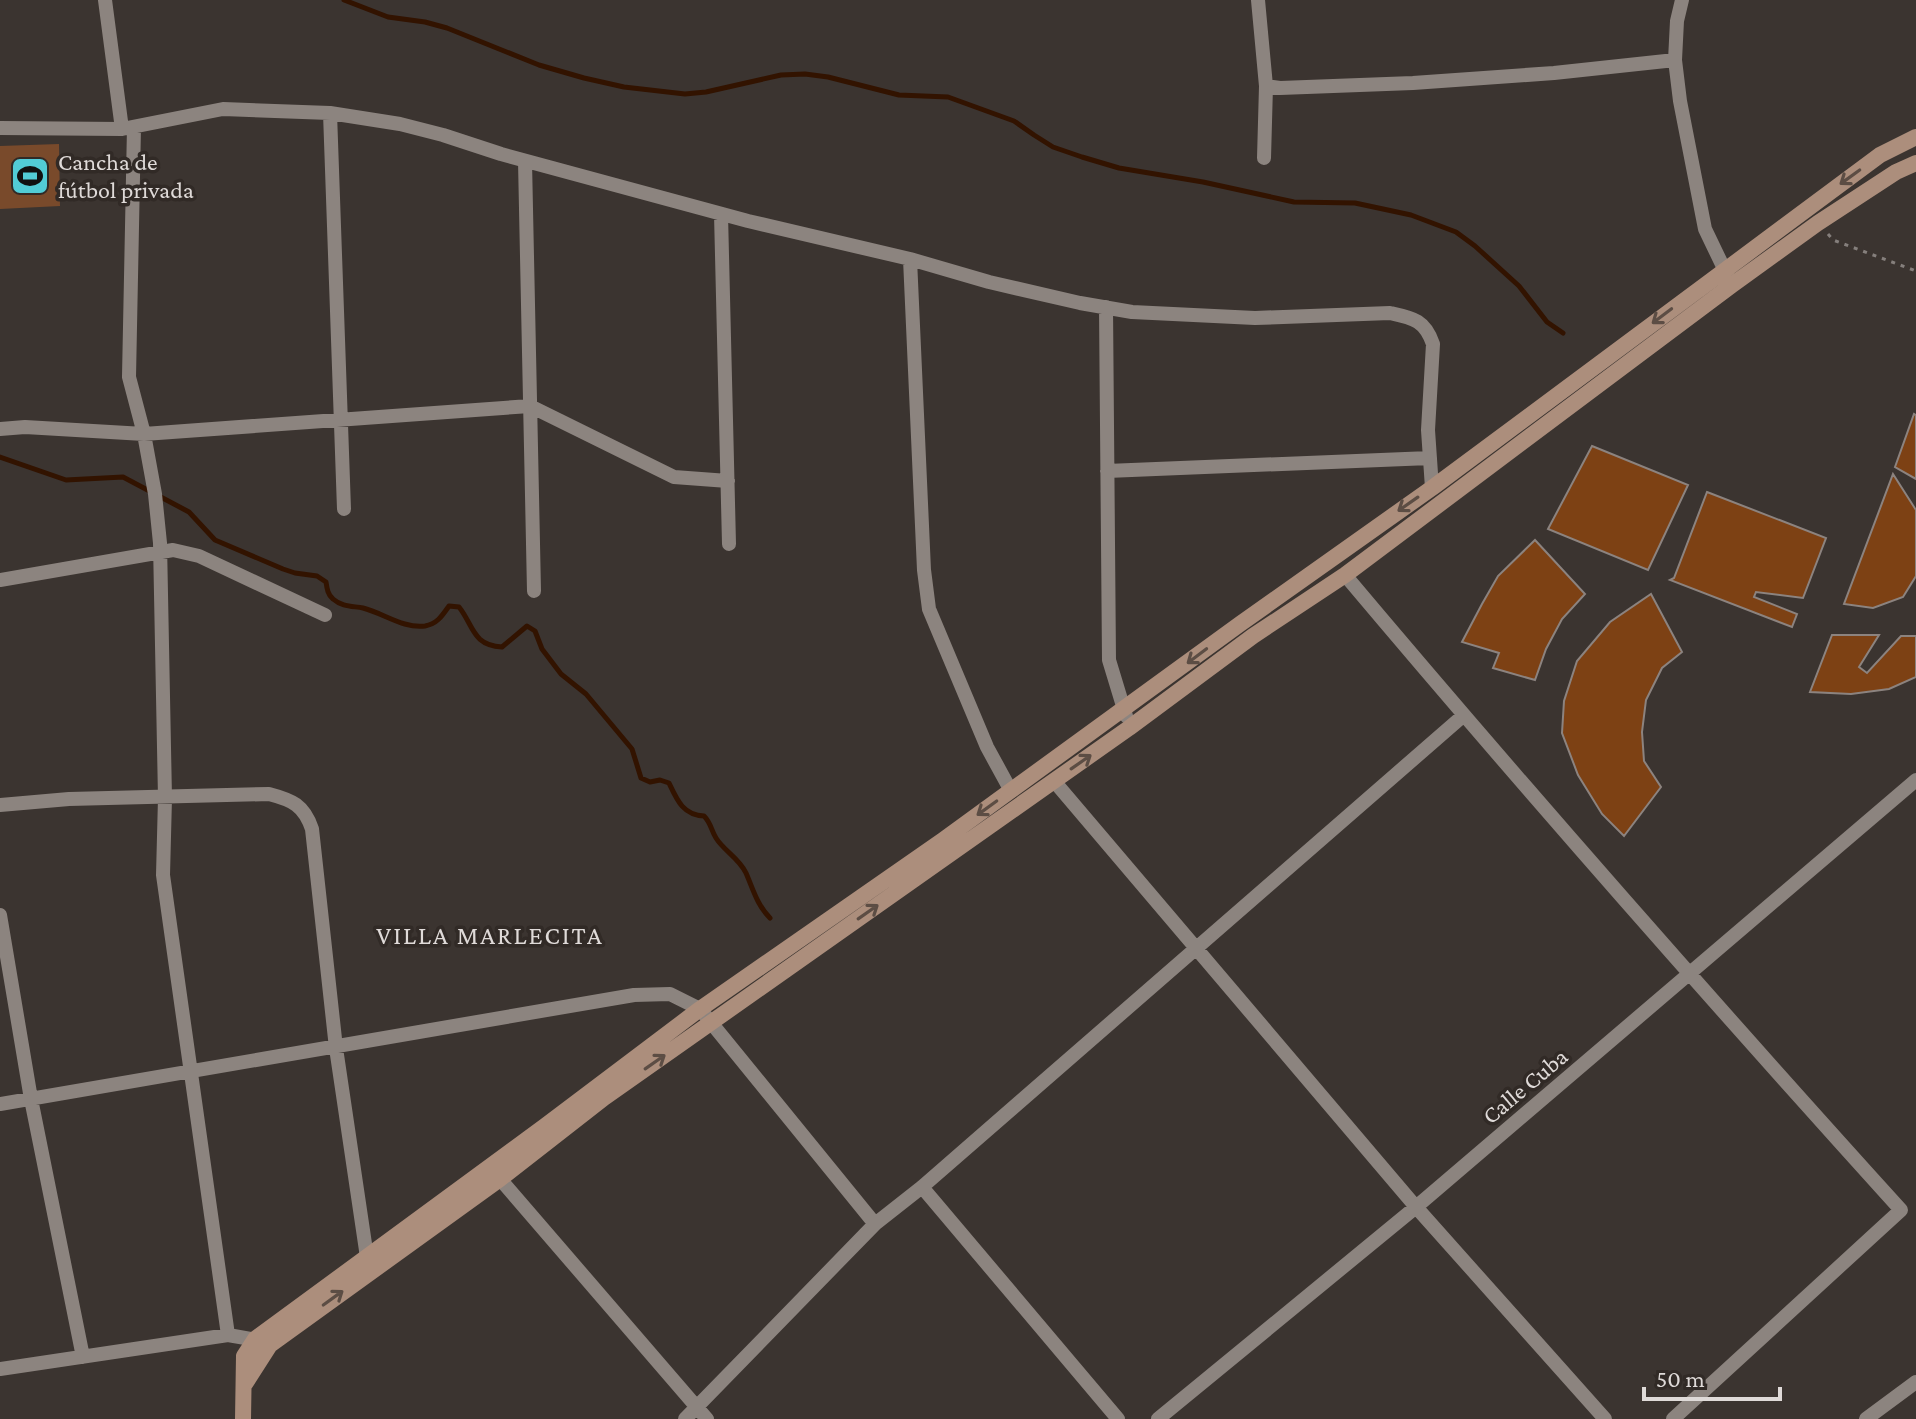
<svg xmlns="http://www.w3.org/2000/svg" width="1916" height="1419" font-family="'Crimson Pro',serif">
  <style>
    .green { fill: #794a2b }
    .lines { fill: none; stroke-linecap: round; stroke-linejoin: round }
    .stream { stroke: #321300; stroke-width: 5 }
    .building { fill: #7d4114; stroke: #8c837f; stroke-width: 2 }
    .path { stroke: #857f7c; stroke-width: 3; stroke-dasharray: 4 6; stroke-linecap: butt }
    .street { stroke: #8c847f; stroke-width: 14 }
    .secondary { stroke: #ac8e7c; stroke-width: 16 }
    .oneway { stroke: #5c4d44 }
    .labels { text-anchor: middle; stroke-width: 7; stroke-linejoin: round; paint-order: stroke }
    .poi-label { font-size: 24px; fill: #dfdad8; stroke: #312a26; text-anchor: start }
    .street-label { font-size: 24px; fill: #dfdad8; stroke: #312a26 }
    .neighbourhood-label { font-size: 26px; letter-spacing: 2px; fill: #dfdad8; stroke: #312a26 }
  </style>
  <rect width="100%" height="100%" fill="#3b3430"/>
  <path class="green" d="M59 144 60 206 0 209V146Z"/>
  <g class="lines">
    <path class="stream" d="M344 0 388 17 425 22 447 28 539 65 584 78 624 87 685 94 706 92 781 75 805 74 828 77 899 95 948 97 1014 121 1034 135 1053 147 1082 157 1119 168 1203 182 1294 202 1355 203 1411 215 1456 232 1475 246 1519 286 1547 322 1563 333
      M0 457 66 480 123 477 189 512 215 540 283 569 295 573 317 576 326 582C327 589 328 595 333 599 342 607 353 606 363 608 383 613 404 629 425 626 437 624 442 616 449 606L459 607C474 626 472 645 502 647L527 626 535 631 542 649 561 674 586 694 632 749 641 778 650 782 660 780 669 783C677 800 683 815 704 816 711 823 711 830 716 838 724 851 739 858 746 873 753 889 757 905 770 918"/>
  </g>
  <path class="building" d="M1914 414 1916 415V479L1895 467Z
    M1592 446 1688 485 1648 570 1548 529Z
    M1893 474 1916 510V576L1903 597 1873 608 1844 604Z
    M1707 492 1826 538 1803 598 1756 592 1754 597 1797 614 1792 627 1670 580 1674 578Z
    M1535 540 1585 594 1562 619 1546 649 1535 680 1493 668 1499 653 1462 642 1482 604 1498 576Z
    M1651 594 1682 652 1662 668 1646 700 1642 732 1644 761 1661 787 1624 836 1602 814 1578 775 1562 733 1564 701 1577 661 1610 622Z
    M1832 635H1879L1859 667 1867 673 1901 636H1916V677L1889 689 1851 694 1810 692Z"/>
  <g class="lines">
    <path class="path" d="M1828 234 1833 240 1916 271"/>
    <path class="street" d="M105 0 122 129
      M1258 0 1266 86 1264 158
      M1682 0 1677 21 1675 60 1680 101 1705 229 1729 279
      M1266 86 1280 88 1413 83 1554 73 1675 60
      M330 113 344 509
      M134 127 129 377 144 434 155 494 160 543 165 798 163 875 228 1335
      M0 128 122 129 223 109 330 113 400 124 443 135 501 154 748 221 910 259 989 282 1080 303 1132 312 1255 318 1390 313C1413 318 1425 320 1433 344L1428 430 1432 488
      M525 161 534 591
      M721 214 729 544
      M910 259 924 570 929 609 987 747 1011 791
      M1106 307 1109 660 1126 716
      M0 429 25 427 144 434 530 406 674 477 728 481
      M1107 471 1430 458
      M1345 575C1526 790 1712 1001 1901 1210L1673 1419
      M0 580 173 550 199 556 325 615
      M1054 781 1416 1207 1605 1419
      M0 805 69 799 269 794C292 800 304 805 312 829L336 1048 368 1264
      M0 915 31 1099 83 1357
      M0 1104 634 995 670 994 700 1009 875 1224
      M500 1179 707 1419
      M922 1187 1118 1419
      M0 1369 228 1335 262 1341
      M685 1419 875 1224 922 1187 1464 715
      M1158 1419 1416 1207 1916 780
      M1866 1419 1916 1382"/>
    <path class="secondary" d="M245 1384 270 1345 500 1179 604 1098 1129 728 1253 636 1345 575 1732 285 1818 223 1896 172 1916 163
      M243 1419 244 1356 255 1339 545 1126 700 1009 943 840 1240 624 1432 488 1880 155 1916 137"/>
  </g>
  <defs><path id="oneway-shaft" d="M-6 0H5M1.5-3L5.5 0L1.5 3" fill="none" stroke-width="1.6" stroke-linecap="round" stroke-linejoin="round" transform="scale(2)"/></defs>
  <g class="oneway">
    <use href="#oneway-shaft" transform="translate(1850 177) rotate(144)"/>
    <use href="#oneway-shaft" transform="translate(1662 316) rotate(143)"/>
    <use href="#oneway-shaft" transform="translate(1408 504) rotate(145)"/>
    <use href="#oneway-shaft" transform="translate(1197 656) rotate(143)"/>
    <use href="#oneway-shaft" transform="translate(1081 762) rotate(-35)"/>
    <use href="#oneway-shaft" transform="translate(987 808) rotate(144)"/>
    <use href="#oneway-shaft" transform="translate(868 912) rotate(-35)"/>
    <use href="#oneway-shaft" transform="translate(655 1062) rotate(-35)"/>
    <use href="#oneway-shaft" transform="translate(333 1298) rotate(-36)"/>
  </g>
  <defs>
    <g id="stadium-square" transform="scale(2)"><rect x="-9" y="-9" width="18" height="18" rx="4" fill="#52ccd6" stroke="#312a26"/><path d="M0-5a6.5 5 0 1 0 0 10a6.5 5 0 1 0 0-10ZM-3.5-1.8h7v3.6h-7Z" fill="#111"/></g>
  </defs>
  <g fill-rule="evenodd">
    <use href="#stadium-square" x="30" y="176"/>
  </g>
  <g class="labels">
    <g class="poi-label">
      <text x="58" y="170">Cancha de<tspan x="58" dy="28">fútbol privada</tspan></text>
    </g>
    <g class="street-label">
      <text transform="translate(1525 1086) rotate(-40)" y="8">Calle Cuba</text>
    </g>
    <g class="neighbourhood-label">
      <text x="490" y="944">VILLA MARLECITA</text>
    </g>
  </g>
  <path d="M1644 1387v12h136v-12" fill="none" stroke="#dfdad8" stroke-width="4"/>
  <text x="1656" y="1387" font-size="24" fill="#dfdad8" stroke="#312a26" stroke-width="6" paint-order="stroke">50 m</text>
</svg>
